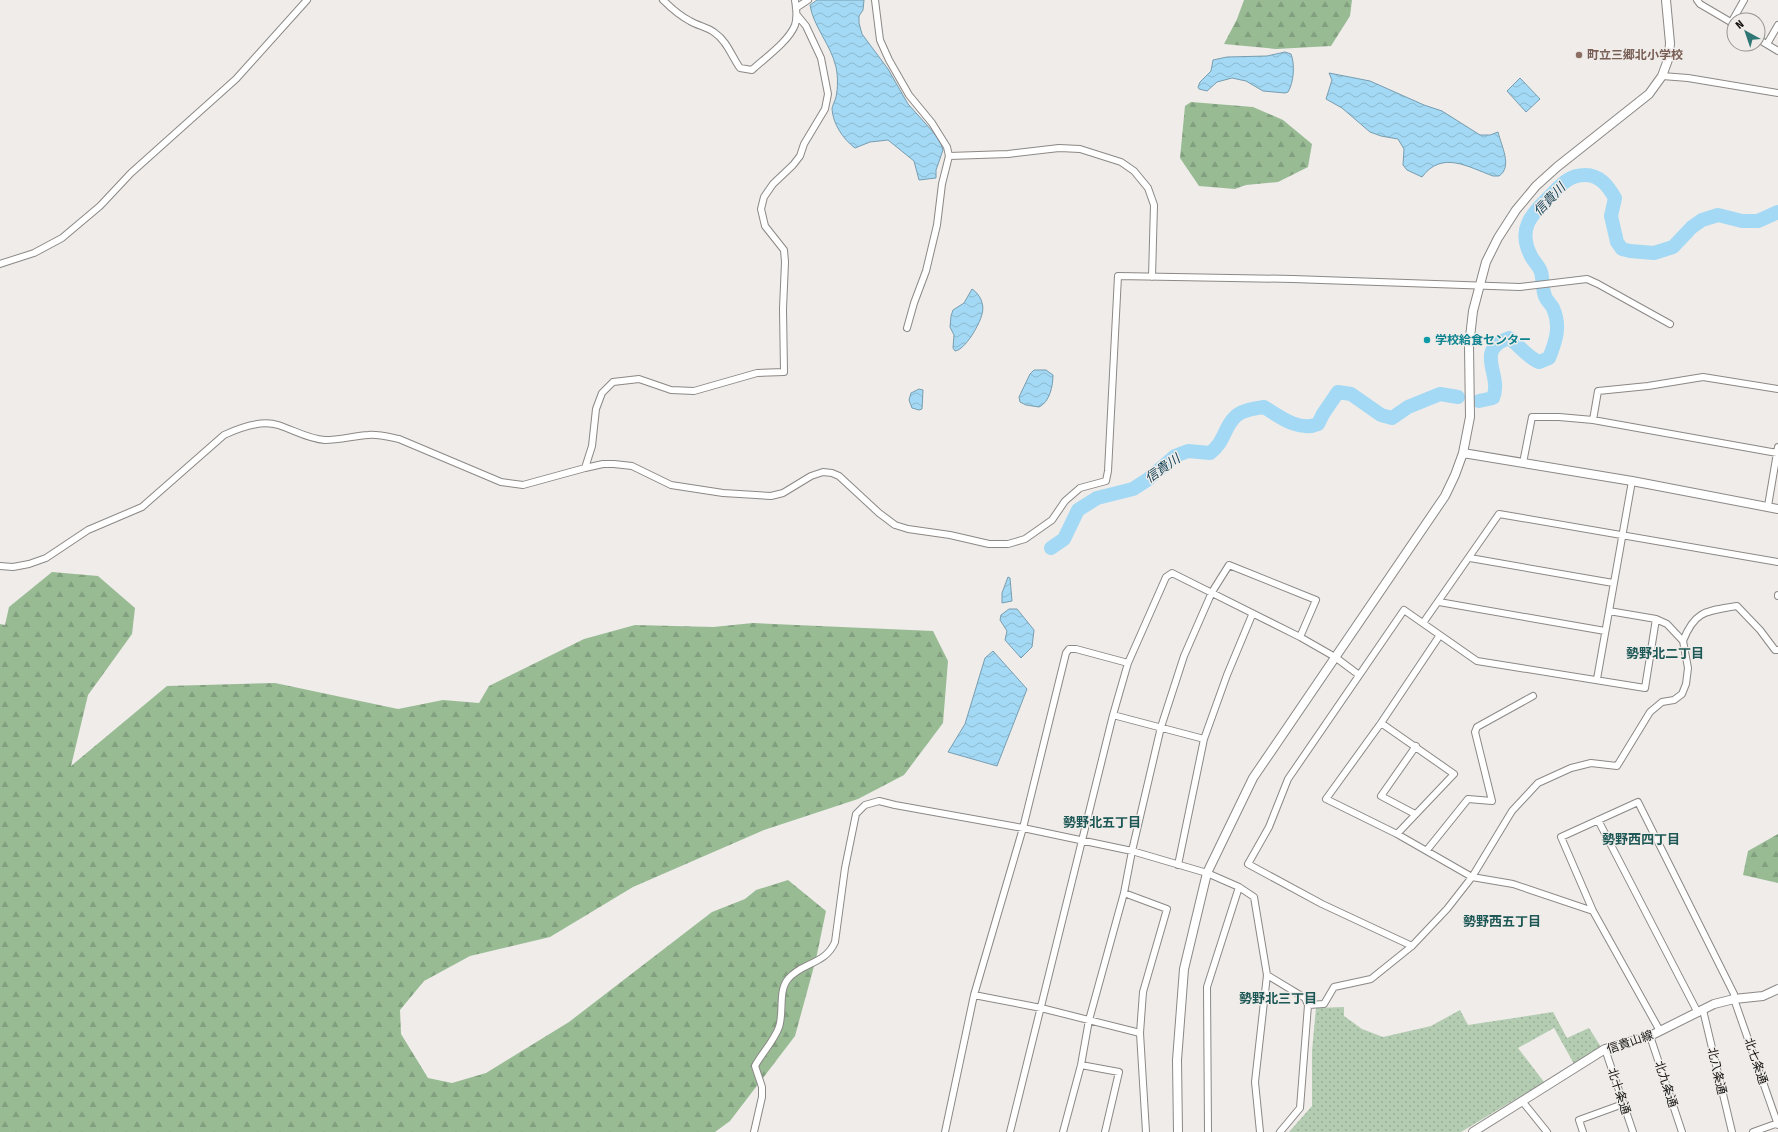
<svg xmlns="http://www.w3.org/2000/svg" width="1778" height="1132" font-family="'Fira Sans Condensed','Noto Sans JP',sans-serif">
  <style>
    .grass { fill: url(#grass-dots) }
    .forest { fill: url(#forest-firs) }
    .water { fill: url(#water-waves); stroke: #789db0 }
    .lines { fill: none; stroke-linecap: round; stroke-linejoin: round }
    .river { stroke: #a3d9f4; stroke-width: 14 }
    .street-casing { stroke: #8b8886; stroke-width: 8 }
    .secondary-casing { stroke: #8b8886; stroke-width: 10 }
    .street { stroke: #fff; stroke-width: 6 }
    .secondary { stroke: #fff; stroke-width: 8 }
    .education-dot { fill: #8d6e63; stroke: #efece9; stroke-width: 1.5 }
    .culture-dot { fill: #0f9aa8; stroke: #efece9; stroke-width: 1.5 }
    .labels { text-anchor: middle; stroke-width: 3; stroke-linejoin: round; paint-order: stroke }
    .education-label { font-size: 12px; font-weight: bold; fill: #785e54; stroke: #efece9; text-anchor: start }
    .culture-label { font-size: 12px; font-weight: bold; fill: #0d838f; stroke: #efece9; text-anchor: start }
    .street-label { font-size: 12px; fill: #131211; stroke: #efece9 }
    .water-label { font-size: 13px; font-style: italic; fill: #174357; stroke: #efece9 }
    .neighbourhood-label { font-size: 13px; font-weight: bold; fill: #1e5856; stroke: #efece9 }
  </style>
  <defs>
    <pattern id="grass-dots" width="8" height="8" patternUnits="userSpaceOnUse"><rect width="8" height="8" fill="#b4ccb1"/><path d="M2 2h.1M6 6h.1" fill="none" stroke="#9aae97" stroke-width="1.8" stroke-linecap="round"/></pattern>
    <pattern id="forest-firs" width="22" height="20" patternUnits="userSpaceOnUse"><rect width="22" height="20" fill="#98bb94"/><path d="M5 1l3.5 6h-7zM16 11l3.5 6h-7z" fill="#82a07f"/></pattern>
    <pattern id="water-waves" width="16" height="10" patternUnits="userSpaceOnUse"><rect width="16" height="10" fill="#a3d9f4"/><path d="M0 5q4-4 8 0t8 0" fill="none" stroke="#8bb9d0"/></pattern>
  </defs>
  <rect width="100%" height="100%" fill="#efece9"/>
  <path class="grass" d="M1344 1007V1016L1362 1029 1383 1037 1431 1026 1460 1010 1468 1025 1553 1012 1567 1038 1589 1028 1601 1047 1574 1064 1554 1028 1518 1048 1544 1082 1461 1132H1289L1312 1106V1051L1316 1008Z"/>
  <path class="forest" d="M1244 0H1352L1350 16 1331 46 1276 49 1224 44 1237 19Z
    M1191 102 1253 107 1283 120 1312 144 1308 167 1278 182 1246 185 1235 189 1199 186 1180 158 1185 106Z
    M52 572 98 576 135 608 132 634 88 695 71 766 167 686 275 683 398 709 443 700 479 703 489 686 584 639 635 625 713 627 753 623 933 631 948 661 943 723 904 775 858 799 764 830 633 887 550 937 470 956 424 981 400 1010 401 1034 428 1078 452 1083 486 1073 569 1022 712 912 745 899 756 890 788 880 826 911 816 959 795 1036 730 1121 715 1132H0V624L5 625 9 607Z
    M1778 834V883L1743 875 1748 851Z"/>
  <path class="water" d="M817 0H864L863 10 859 16V23L862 34 888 69 908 104 934 133 941 144 943 150 936 170V178L919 180 914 161 888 140 870 142 855 148C843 139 833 124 832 109 832 106 835 101 836 97 838 87 838 77 836 67 831 45 813 26 810 5Z
    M1285 52 1291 54C1295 64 1294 82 1288 92L1285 93 1263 91 1246 81 1232 78 1217 82 1207 91 1199 89 1198 87 1200 82 1211 71 1213 60 1227 57 1267 56Z
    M1329 73 1370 81 1424 105 1442 111 1480 135H1490L1498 132C1501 145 1513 167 1499 176H1493C1468 167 1442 150 1422 177L1407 170 1403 165 1404 149 1398 139 1381 136 1370 132 1342 108 1326 99 1332 80Z
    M1520 78 1540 99 1526 112 1507 91Z
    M972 289C980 294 985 305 982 314 980 324 965 350 955 351L953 348 954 335 950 327 951 316 953 310 964 303Z
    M1034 370H1046L1053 375C1053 385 1050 402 1039 407L1026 405 1020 402 1019 397 1030 374Z
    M919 389 923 390 922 409 919 410 912 408 909 400 911 393Z
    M1008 577 1010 578 1012 601 1002 603V593Z
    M1009 609H1017L1034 630 1032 647 1021 658 1005 640 1007 631 1000 620 1001 615Z
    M993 651 1027 689 997 766 948 752 965 724 985 658Z"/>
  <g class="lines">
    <path class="river" d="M1479 401 1493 398C1503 374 1473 351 1509 338 1520 346 1527 357 1539 362L1549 358C1556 341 1561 326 1553 308 1551 304 1546 300 1545 296 1542 288 1543 279 1541 272 1539 266 1534 262 1531 256 1517 229 1531 215 1550 196 1561 185 1569 175 1585 175 1600 175 1608 186 1615 198L1611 216 1617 242 1622 249 1630 251 1654 253 1673 247 1692 227 1702 220 1718 215 1742 221H1758L1778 212
      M1051 548 1064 539 1078 510 1097 498 1133 489 1147 480 1175 456 1188 451 1210 453C1225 442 1224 427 1235 417 1241 410 1256 408 1264 407 1280 417 1299 432 1318 424L1323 414 1338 392 1351 394 1381 415 1392 418 1408 407 1440 394 1458 397"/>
    <g class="street-casing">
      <path id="street" d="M663 0C671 8 680 16 690 21 698 26 708 27 715 33 727 41 732 57 740 68L752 70C765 58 789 41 795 25 798 16 796 8 795 0
        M875 0 880 40 889 60 909 95 932 123 947 147 949 156 942 184 937 225 926 271 914 303 907 328
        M1697 0 1700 4 1734 24
        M796 8 808 0
        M1731 23 1744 0
        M1758 39 1778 51
        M1767 44 1778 25
        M1662 76 1688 78 1778 93
        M949 156 1008 154 1059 148 1080 149 1121 162 1134 171 1148 188 1154 205 1152 277
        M0 264 34 253 62 238 100 206 131 173 236 79 307 0
        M1593 420 1598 391 1648 386 1703 377 1778 389
        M1523 463 1532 417H1559L1593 420 1777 453
        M585 468 592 446 596 409 602 393 613 382 639 379 671 390 694 391 757 373 784 372 783 309 785 262 784 250 765 226 761 209 764 197 773 184 793 165 800 156 804 144 825 109 828 94 821 58 806 26 797 15
        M1768 506 1778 447
        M1470 558 1613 583
        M0 566 13 567 29 564 46 558 88 530 142 507 224 435C239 428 262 420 278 425 294 430 308 439 325 440 339 440 354 436 368 435 378 434 389 437 399 439L501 482 523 485 585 468 603 464H614L632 466 671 485 723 493 771 496 783 493 811 476 823 472 832 473 839 476 879 513 895 525 908 529 950 535 989 544H1008L1025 539 1052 520 1065 501 1080 488 1106 481 1108 471 1118 276 1293 279 1520 287 1587 279 1598 284 1670 324
        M1778 595V596
        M1439 602 1605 631
        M1423 623 1499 514 1778 562
        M1440 635 1381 723 1326 799 1397 834 1472 877 1513 884 1593 911
        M1683 641C1695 610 1707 611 1737 606L1760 630 1775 650H1778
        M1597 679 1632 481
        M1113 715 1204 739
        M1381 723 1454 774 1397 834
        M1415 814 1381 796 1416 746
        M1598 820 1698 1013
        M1427 850 1468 799 1492 801 1475 732 1477 727 1533 696
        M1178 865 1204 739 1227 675 1252 615
        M1124 893 1167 909 1143 992 1140 1033 1146 1132
        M1412 946 1322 904 1248 864 1269 827 1288 779 1404 610 1477 661 1645 688 1656 619
        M1267 975 1305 998 1308 1005 1300 1108 1280 1132
        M974 995 1041 1008 1140 1033
        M1308 1005 1324 1004 1334 987 1371 979 1412 946 1447 909 1472 877 1512 811 1538 783 1571 768 1591 763 1617 766 1650 712 1662 702 1674 700 1682 694 1686 684 1688 668 1683 641 1667 624 1656 619 1609 611
        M1703 1010 1732 1132
        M1660 1031 1593 911 1561 837 1638 802 1734 994V999L1778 1125
        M1650 1036 1682 1132
        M1605 1049 1633 1132
        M1081 1065 1119 1072 1105 1132
        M1522 1101 1547 1132
        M754 1132 762 1097V1087L755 1066C762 1053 774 1041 779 1027 784 1012 778 991 788 979 802 962 825 965 835 942L845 868 856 814 865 805 879 801 895 805 1023 828 1132 851 1207 873 1239 887 1254 897 1267 975 1255 1082 1260 1132
        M945 1132 974 995 1023 828 1066 653 1069 649H1076L1128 663
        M1010 1132 1113 715 1128 663 1166 577 1172 573 1300 637 1335 657 1359 675
        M1063 1132 1081 1065 1089 1020 1124 893 1132 851 1161 727 1184 656 1212 592 1229 565 1316 600 1300 637
        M1208 1132 1207 987 1239 887
        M1583 1132 1579 1120 1623 1104
        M1753 1132 1778 1123"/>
    </g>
    <g class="secondary-casing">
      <path id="secondary" d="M1463 453 1470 417 1469 346 1473 311 1486 262 1498 238 1516 210 1536 186 1557 167 1649 94 1662 76 1669 57 1670 43 1666 0
        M1178 1132 1177 1060 1184 969 1207 873 1253 778 1445 496 1455 475 1463 453 1632 481 1778 509
        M1473 1132 1605 1049 1650 1036 1714 1004 1734 999 1763 996 1778 989"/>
    </g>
    <use href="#street" class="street"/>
    <use href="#secondary" class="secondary"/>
  </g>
  <circle class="education-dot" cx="1579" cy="55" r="4"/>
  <circle class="culture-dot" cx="1427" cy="340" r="4"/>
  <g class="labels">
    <g class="education-label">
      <text x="1587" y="59">町立三郷北小学校</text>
    </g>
    <g class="culture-label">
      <text x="1435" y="344">学校給食センター</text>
    </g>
    <g class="street-label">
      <text transform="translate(1630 1042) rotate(-19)" y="4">信貴山線</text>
      <text transform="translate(1756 1061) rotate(71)" y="4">北七条通</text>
      <text transform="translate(1717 1071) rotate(77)" y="4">北八条通</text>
      <text transform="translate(1666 1084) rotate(72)" y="4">北九条通</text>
      <text transform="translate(1619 1091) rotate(72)" y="4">北十条通</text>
    </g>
    <g class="water-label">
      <text transform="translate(1549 199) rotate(-46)" y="5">信貴川</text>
      <text transform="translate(1162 468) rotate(-35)" y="5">信貴川</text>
    </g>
    <g class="neighbourhood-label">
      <text x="1665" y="658">勢野北二丁目</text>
      <text x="1102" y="827">勢野北五丁目</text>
      <text x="1641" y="844">勢野西四丁目</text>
      <text x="1502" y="926">勢野西五丁目</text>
      <text x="1278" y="1003">勢野北三丁目</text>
    </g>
  </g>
  <g transform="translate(1746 32) rotate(320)"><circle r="19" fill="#efece9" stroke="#979593"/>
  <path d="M0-3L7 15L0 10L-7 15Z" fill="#2e7774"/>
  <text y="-6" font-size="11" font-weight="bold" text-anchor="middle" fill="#131211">N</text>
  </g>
</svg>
